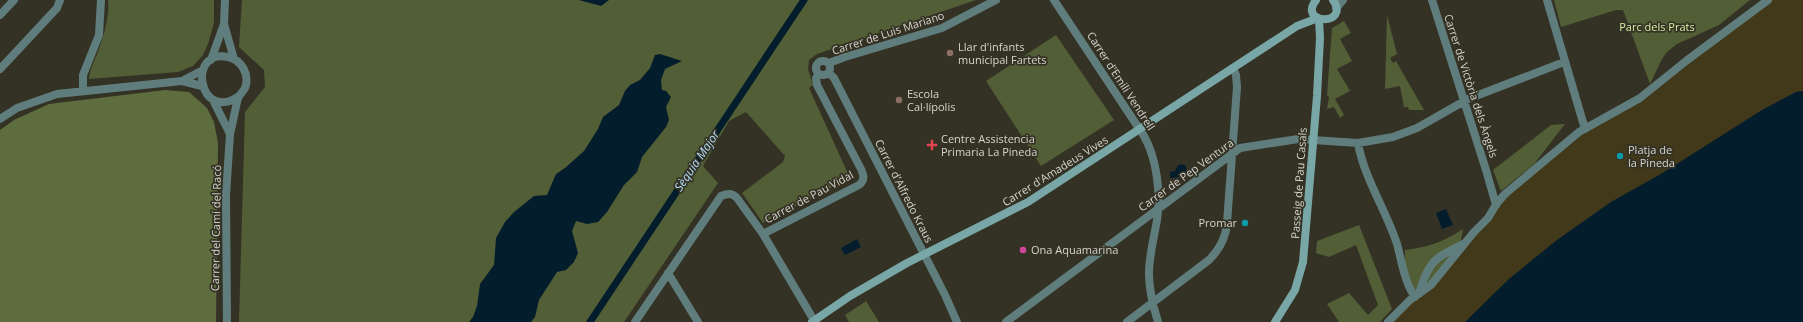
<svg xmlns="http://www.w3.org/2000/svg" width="1803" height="322" font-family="'Open Sans',sans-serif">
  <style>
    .green { fill: #525e35 }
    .forest { fill: #5e6d3d }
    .sand { fill: #413919 }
    .water { fill: #031d2c }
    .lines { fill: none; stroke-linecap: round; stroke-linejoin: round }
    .canal { stroke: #031d2c; stroke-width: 7 }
    .street { stroke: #607d7d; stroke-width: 8 }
    .secondary { stroke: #79a7a8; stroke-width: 8 }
    .education-dot { fill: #8d6e63; stroke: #343225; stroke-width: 1.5 }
    .health-dot { fill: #e0444e; stroke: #343225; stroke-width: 1.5 }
    .culture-dot { fill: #0f9aa8; stroke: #343225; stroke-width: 1.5 }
    .hotel-dot { fill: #d1479c; stroke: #343225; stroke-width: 1.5 }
    .labels { text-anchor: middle; stroke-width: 3.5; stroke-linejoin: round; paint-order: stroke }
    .park-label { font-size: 11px; fill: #d6efa2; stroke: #343225 }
    .street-label { font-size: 11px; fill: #d5d4cb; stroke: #343225 }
    .poi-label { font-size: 11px; fill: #d5d4cb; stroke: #343225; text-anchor: start }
    .water-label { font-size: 12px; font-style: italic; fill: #b2defb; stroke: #343225 }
  </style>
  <rect width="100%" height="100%" fill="#343225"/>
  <path class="green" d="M108 0H214V23L208 44 203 55 193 66 178 72 89 79C90 68 95 60 99 49 104 35 110 15 108 0Z
    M242 0H976L817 54 809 60 808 69 813 85 809 88 850 178 763 223 742 193 783 162 785 156 746 112 729 121 703 166 718 183 624 322H239L245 112 265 87 264 70 239 47Z
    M1554 0H1750L1719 25 1677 44 1667 52 1662 59 1650 84 1623 10H1616L1561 27Z
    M1387 15 1397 54 1390 58 1393 63 1396 61 1424 110H1409L1408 107H1404L1400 86 1385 89Z
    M1344 21 1351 33 1340 39 1352 61 1337 69 1350 91 1335 99 1344 115 1340 118 1334 107 1327 109 1329 97 1327 95 1332 28Z
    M1056 35 1114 120 1041 166 986 81Z
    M1565 124 1534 164 1501 191 1493 170 1551 125Z
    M1359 225 1392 309 1380 322H1339L1327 304 1349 293 1368 315 1378 305 1356 245 1329 257 1316 253 1317 241Z
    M1463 229 1460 245 1434 278 1415 291 1405 268V250C1429 247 1443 242 1463 229Z
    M866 301 879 322H849L845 315Z"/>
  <path class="forest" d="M165 90 189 92 207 108 214 122 218 143 216 322H0V130L14 120 49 104Z"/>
  <path class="sand" d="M1768 0H1803V91L1796 92 1762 110 1661 174 1611 202 1557 240 1509 279 1465 322H1388L1431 285 1497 203 1579 132 1640 98Z"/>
  <path class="water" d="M579 0H609L601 6Z
    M660 54 682 61 665 69 661 80 662 90 666 91 671 97 666 107 669 120 666 127 642 157 637 172 624 185 607 212 598 222 587 224 576 221 572 231 578 253 574 262 566 270 557 272 539 300 535 317 531 322H469L473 317 477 306 480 284 494 265 496 238 505 222 514 212 534 196 547 195 556 174 565 168 584 151 598 129 603 117 619 105 625 91 630 85 640 80 650 68 655 55Z
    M1803 91V322H1465L1509 279 1557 240 1611 202 1661 174 1762 110 1796 92Z
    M1182 164 1186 166 1187 173 1179 177 1170 178V172L1175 171 1178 165Z
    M1446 209 1453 225 1442 229 1436 213Z
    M857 239 861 247 845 255 841 248Z"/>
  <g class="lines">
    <path class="canal" d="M590 322 804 0"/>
    <path class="street" d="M1054 0 1144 136C1157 159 1161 194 1157 220 1154 238 1149 255 1149 274 1149 291 1153 306 1158 322
      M1432 0 1486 170 1496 205
      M1547 0 1585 129
      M1336 8 1343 0
      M0 15 14 0
      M224 24 225 0
      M211 60 224 24 234 59
      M816 68a7 7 0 1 1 14 0a7 7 0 1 1-14 0Z
      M829 63 845 57 942 28 996 0
      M0 69 57 8 60 0
      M829 73 834 78 945 295 957 322
      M202 86 182 81 203 70
      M83 91V75L99 35 101 0
      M213 100 230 134C233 122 235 110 238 98 240 94 243 92 245 88 250 75 242 60 228 57 186 48 199 124 239 96
      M0 119 17 108 57 94 182 81
      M1358 143C1364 178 1386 210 1397 244 1402 262 1404 281 1415 297
      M763 234 859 185C865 180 864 176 861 169L817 85 816 78 819 74
      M668 273 698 322
      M1419 294C1429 261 1433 259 1463 244
      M227 322 226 195 230 134
      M635 322 721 196C728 193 732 193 737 198L763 234 815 322
      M1006 322 1240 148 1298 139 1358 143 1393 137 1417 128 1468 99 1564 62
      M1127 322 1209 260C1219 250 1226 238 1227 223L1237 87 1236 75 1233 68
      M1388 322 1410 300 1431 285 1474 232 1488 218 1497 203 1505 194 1579 132 1640 98 1686 61 1768 0"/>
    <path class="secondary" d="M1316 0C1297 25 1351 26 1333 0
      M812 322 850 296 907 263 1028 202 1297 26 1318 18
      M1275 322 1295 290 1303 262 1317 96 1320 38 1319 19"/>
  </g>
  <g class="education-dot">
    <circle cx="950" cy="53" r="4"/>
    <circle cx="899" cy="100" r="4"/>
  </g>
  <path class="health-dot" d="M930 139h4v4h4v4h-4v4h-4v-4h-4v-4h4z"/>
  <g class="culture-dot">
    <circle cx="1620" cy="156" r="4"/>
    <circle cx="1245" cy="223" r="4"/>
  </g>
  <circle class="hotel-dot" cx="1023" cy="250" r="4"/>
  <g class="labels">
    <g class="park-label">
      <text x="1657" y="31">Parc dels Prats</text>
    </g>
    <g class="street-label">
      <text transform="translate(888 33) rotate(-18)" y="4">Carrer de Luis Mariano</text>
      <text transform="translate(1121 81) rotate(57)" y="4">Carrer d'Emili Vendrell</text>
      <text transform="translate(1471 86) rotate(72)" y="4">Carrer de Victòria dels Àngels</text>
      <text transform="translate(1055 171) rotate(-32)" y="4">Carrer d'Amadeus Vives</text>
      <text transform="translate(1186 175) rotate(-36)" y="4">Carrer de Pep Ventura</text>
      <text transform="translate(1299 183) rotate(-86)" y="4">Passeig de Pau Casals</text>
      <text transform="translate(904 191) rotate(63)" y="4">Carrer d'Alfredo Kraus</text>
      <text transform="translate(809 197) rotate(-28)" y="4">Carrer de Pau Vidal</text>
      <text transform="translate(216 228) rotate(-89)" y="4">Carrer del Camí del Racó</text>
    </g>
    <g class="poi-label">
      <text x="958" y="51">Llar d'infants<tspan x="958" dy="13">municipal Fartets</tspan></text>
      <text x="907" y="98">Escola<tspan x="907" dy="13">Cal·lípolis</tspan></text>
      <text x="941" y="143">Centre Assistencia<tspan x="941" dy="13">Primaria La Pineda</tspan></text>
      <text x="1628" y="154">Platja de<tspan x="1628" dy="13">la Pineda</tspan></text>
      <text x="1237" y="227" text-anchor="end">Promar</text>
      <text x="1031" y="254">Ona Aquamarina</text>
    </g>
    <g class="water-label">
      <text transform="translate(697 161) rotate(-56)" y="4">Sèquia Major</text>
    </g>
  </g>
</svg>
